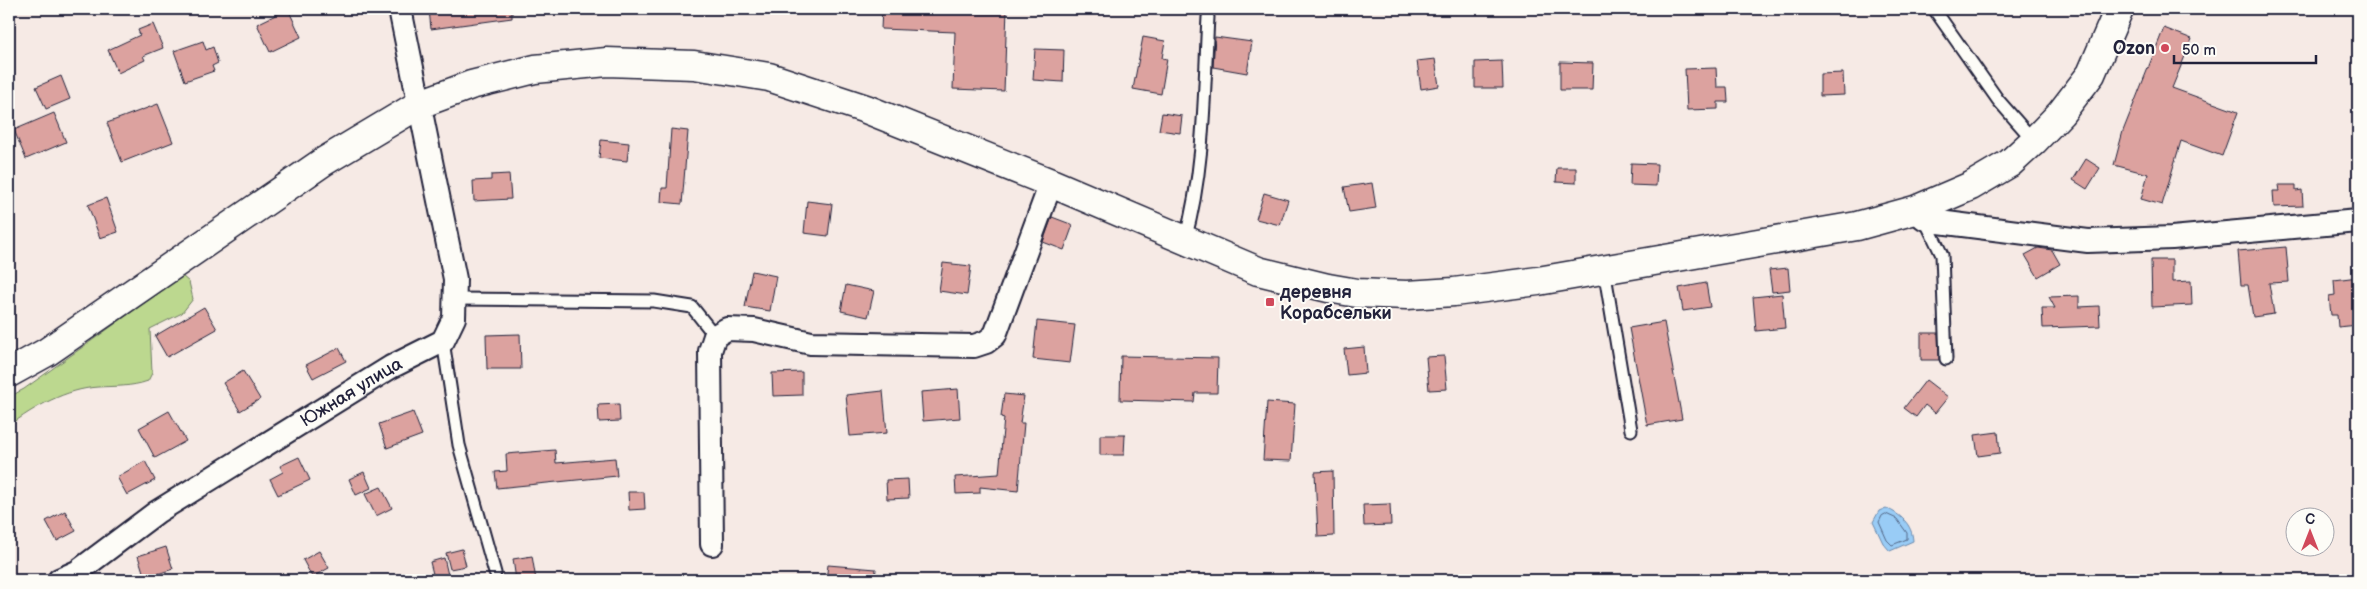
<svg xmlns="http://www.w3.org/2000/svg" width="2367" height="589" font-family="'Balsamiq Sans',sans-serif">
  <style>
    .green { fill: #bcd88f; stroke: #6f7d65 }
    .water { fill: #99ccf6; stroke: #6988ab }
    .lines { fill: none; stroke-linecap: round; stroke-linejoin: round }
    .shore { stroke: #526686; stroke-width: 1 }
    .building { fill: #dca29f; stroke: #22223b }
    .lane-casing { stroke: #22223b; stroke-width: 15 }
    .street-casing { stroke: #22223b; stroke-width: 26 }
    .secondary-casing { stroke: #22223b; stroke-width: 31 }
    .lane { stroke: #fdfcf7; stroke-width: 11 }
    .street { stroke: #fdfcf7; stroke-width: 22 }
    .secondary { stroke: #fdfcf7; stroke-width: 28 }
    .poi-dot { fill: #d1495b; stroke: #fdfcf7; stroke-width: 2 }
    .labels { text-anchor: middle; stroke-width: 4; stroke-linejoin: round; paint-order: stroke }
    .poi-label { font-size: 18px; font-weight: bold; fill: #22223b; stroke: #fdfcf7; text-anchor: end }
    .street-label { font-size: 18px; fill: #22223b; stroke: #fdfcf7 }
  </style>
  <rect width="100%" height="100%" fill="#f6eae5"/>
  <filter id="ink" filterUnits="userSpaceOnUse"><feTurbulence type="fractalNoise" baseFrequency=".02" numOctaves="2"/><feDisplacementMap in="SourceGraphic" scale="10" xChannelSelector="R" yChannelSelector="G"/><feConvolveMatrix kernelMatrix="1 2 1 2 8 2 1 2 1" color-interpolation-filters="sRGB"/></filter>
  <g filter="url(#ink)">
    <path class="green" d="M182 276 189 282 193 299 182 313 150 329 152 373 148 381C131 387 116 386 98 387 66 389 34 407 9 426V397L24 389Z"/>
    <path class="water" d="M1886 508C1901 515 1912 524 1913 541L1890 551 1883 543 1873 522 1879 511Z"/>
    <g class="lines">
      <path class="shore" d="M1886 514 1897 519 1907 533V539L1892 545 1887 540 1879 522 1882 516Z"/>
    </g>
    <path class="building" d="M288 9 301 37 270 52 257 24Z
      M429 9H512V18L431 29Z
      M882 9H1007L1004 91 953 89 955 32 881 29Z
      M153 24 163 48 143 56 145 60 118 73 108 50 140 35 138 30Z
      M2164 28 2192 39 2172 88 2238 112 2222 156 2181 141 2162 205 2141 199 2148 174 2114 165 2123 131Z
      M1143 37 1165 41 1162 58 1167 59 1161 94 1133 89Z
      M1215 37 1252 42 1247 73 1213 67Z
      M203 41 206 50 213 47 218 63 212 66 214 71 185 81 174 51Z
      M1035 49 1064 50 1063 82 1033 80Z
      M1435 59 1439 86 1421 89 1417 61Z
      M1502 61 1503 88H1475V62Z
      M1560 62 1593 63 1592 90H1560Z
      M1716 68 1717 87H1727L1728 102H1718V109L1687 110 1685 69Z
      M1843 73 1844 95 1820 96V74Z
      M61 76 70 99 46 109 36 87Z
      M158 104 173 142 122 162 107 123Z
      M54 113 66 142 26 159 14 130Z
      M1162 113 1182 116 1180 133 1159 130Z
      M671 129 688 131 682 204 661 202 662 188H667Z
      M601 140 629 143 627 161 599 158Z
      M2086 159 2100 168 2087 189 2073 180Z
      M1631 163 1657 164 1656 186 1630 185Z
      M1557 168H1576V183L1556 182Z
      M509 174 511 199 474 201 473 181 491 180V175Z
      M1372 183 1376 208 1349 212 1344 187Z
      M2278 185H2296V191L2302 190 2303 206 2274 207 2273 191H2279Z
      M1264 193 1288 200 1280 225 1256 219Z
      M106 198 118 232 100 238 88 205Z
      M807 201 832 204 828 236 804 233Z
      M1052 217 1073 225 1064 250 1043 242Z
      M2286 247 2289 282 2269 283 2274 314 2253 317 2248 285H2241L2238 251Z
      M2038 248 2052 250 2060 264 2038 277 2025 255Z
      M2151 260H2172V282L2191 281 2192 305 2152 307Z
      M943 263 971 266 967 295 939 291Z
      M1788 268 1790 290 1772 292 1769 270Z
      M752 271 776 276 770 311 745 307Z
      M2358 277V325L2338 327 2337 315H2331L2329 296 2335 295 2334 280Z
      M1706 283 1710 307 1683 311 1679 288Z
      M846 285 874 291 868 317 841 311Z
      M1782 294 1785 328 1756 331 1753 297Z
      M2079 296V307L2099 306 2100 326 2043 328 2042 308H2055L2049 297Z
      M204 307 217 329 167 357 155 336Z
      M1037 321 1075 325 1070 363 1033 359Z
      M1664 322 1682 419 1647 425 1629 328Z
      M1921 333H1938L1939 360H1921Z
      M520 334 521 369H487L486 335Z
      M1364 347 1366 373 1347 375 1344 349Z
      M339 348 346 361 313 378 306 365Z
      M1121 356 1218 358 1217 393H1195L1194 402 1120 400Z
      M1444 356 1447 389 1429 390 1426 357Z
      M243 371 260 399 240 411 223 383Z
      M802 372V395L773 396 772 373Z
      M1926 380 1948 397 1935 413 1925 405 1916 417 1904 408Z
      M958 389 960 418 923 421 921 392Z
      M883 391 887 433 850 436 846 395Z
      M1004 394 1024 396 1020 423H1024L1018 491 980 487V493L956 494 955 477 999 474 1004 418 1001 417Z
      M1267 402 1295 404 1291 461 1263 460Z
      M619 404 620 421 599 422 598 405Z
      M169 411 186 441 155 458 139 428Z
      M413 412 422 435 387 448 379 424Z
      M1998 432 2000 453 1978 456 1975 435Z
      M1100 435H1125L1124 455H1100Z
      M555 450 556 463 615 458 617 476 497 488 495 472 507 471 506 454Z
      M299 457 310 480 278 495 270 479 283 472 280 466Z
      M145 461 155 480 127 495 117 477Z
      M1333 471 1334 536 1318 537 1315 472Z
      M364 472 371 488 356 495 349 479Z
      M908 479 909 498 887 499 886 480Z
      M381 487 392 508 376 516 365 494Z
      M628 492H644L645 509 629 510Z
      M1390 504 1391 525 1364 526 1363 505Z
      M65 511 76 531 57 541 46 521Z
      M166 547 173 569 145 578 138 556Z
      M462 549 466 566 450 569 446 553Z
      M319 551 329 568 312 577 303 560Z
      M532 556 536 580H516L513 559Z
      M444 558 448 575 434 578 430 562Z
      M828 565 876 569 875 580H826Z"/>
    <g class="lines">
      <g class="lane-casing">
        <path id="lane" d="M1934 9 1998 100 2034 141
          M1924 218 1942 255 1946 359
          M1185 240C1205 168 1204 91 1208 17
          M1604 269 1631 430
          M455 299 654 301 692 307 715 336
          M443 341 459 445 495 573"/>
      </g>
      <g class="street-casing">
        <g id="street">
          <path d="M1915 210 1924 218 1939 222 2088 241 2172 238 2358 221"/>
          <path d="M712 544 710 351 715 336 727 329 754 330 811 343 974 346 986 342 995 335 1051 183"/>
          <path id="s1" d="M59 580 77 572 157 512 391 367 443 341 454 318 455 279 400 9"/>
        </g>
      </g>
      <g class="secondary-casing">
        <path id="secondary" d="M9 373 47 352 323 162 420 104 471 85 535 69 607 62 694 65 769 77 866 109 1051 183 1258 271 1328 288 1357 293 1407 295 1454 292 1538 281 1857 226 1915 210 1971 186 2010 163 2034 141 2061 113 2091 74 2119 9"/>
      </g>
      <use href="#lane" class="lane"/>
      <use href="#street" class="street"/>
      <use href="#secondary" class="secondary"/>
    </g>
  </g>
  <g class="poi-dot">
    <circle cx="2165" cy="48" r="5"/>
    <rect x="1265" y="297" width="10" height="10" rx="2.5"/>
  </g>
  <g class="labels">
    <g class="poi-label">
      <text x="2155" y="54">Ozon</text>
      <text x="1280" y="298" text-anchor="start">деревня<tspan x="1280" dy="21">Корабсельки</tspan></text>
    </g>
    <g class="street-label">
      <text dy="6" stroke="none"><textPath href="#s1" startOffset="348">Южная улица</textPath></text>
    </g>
  </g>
  <rect width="2367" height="589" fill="none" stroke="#fdfcf7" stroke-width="30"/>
  <rect x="15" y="15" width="2337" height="559" fill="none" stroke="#22223b" stroke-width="2" filter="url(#ink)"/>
  <g transform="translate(2310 532)"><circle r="24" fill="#fdfcf7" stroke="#a5a5ac"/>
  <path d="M0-4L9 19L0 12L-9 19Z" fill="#d1495b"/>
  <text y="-8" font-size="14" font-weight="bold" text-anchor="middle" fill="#22223b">С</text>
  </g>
  <path d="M2174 55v8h142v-8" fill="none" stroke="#22223b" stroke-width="2.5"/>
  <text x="2182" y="55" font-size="15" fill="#22223b" stroke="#fdfcf7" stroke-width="4" paint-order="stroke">50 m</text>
</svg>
